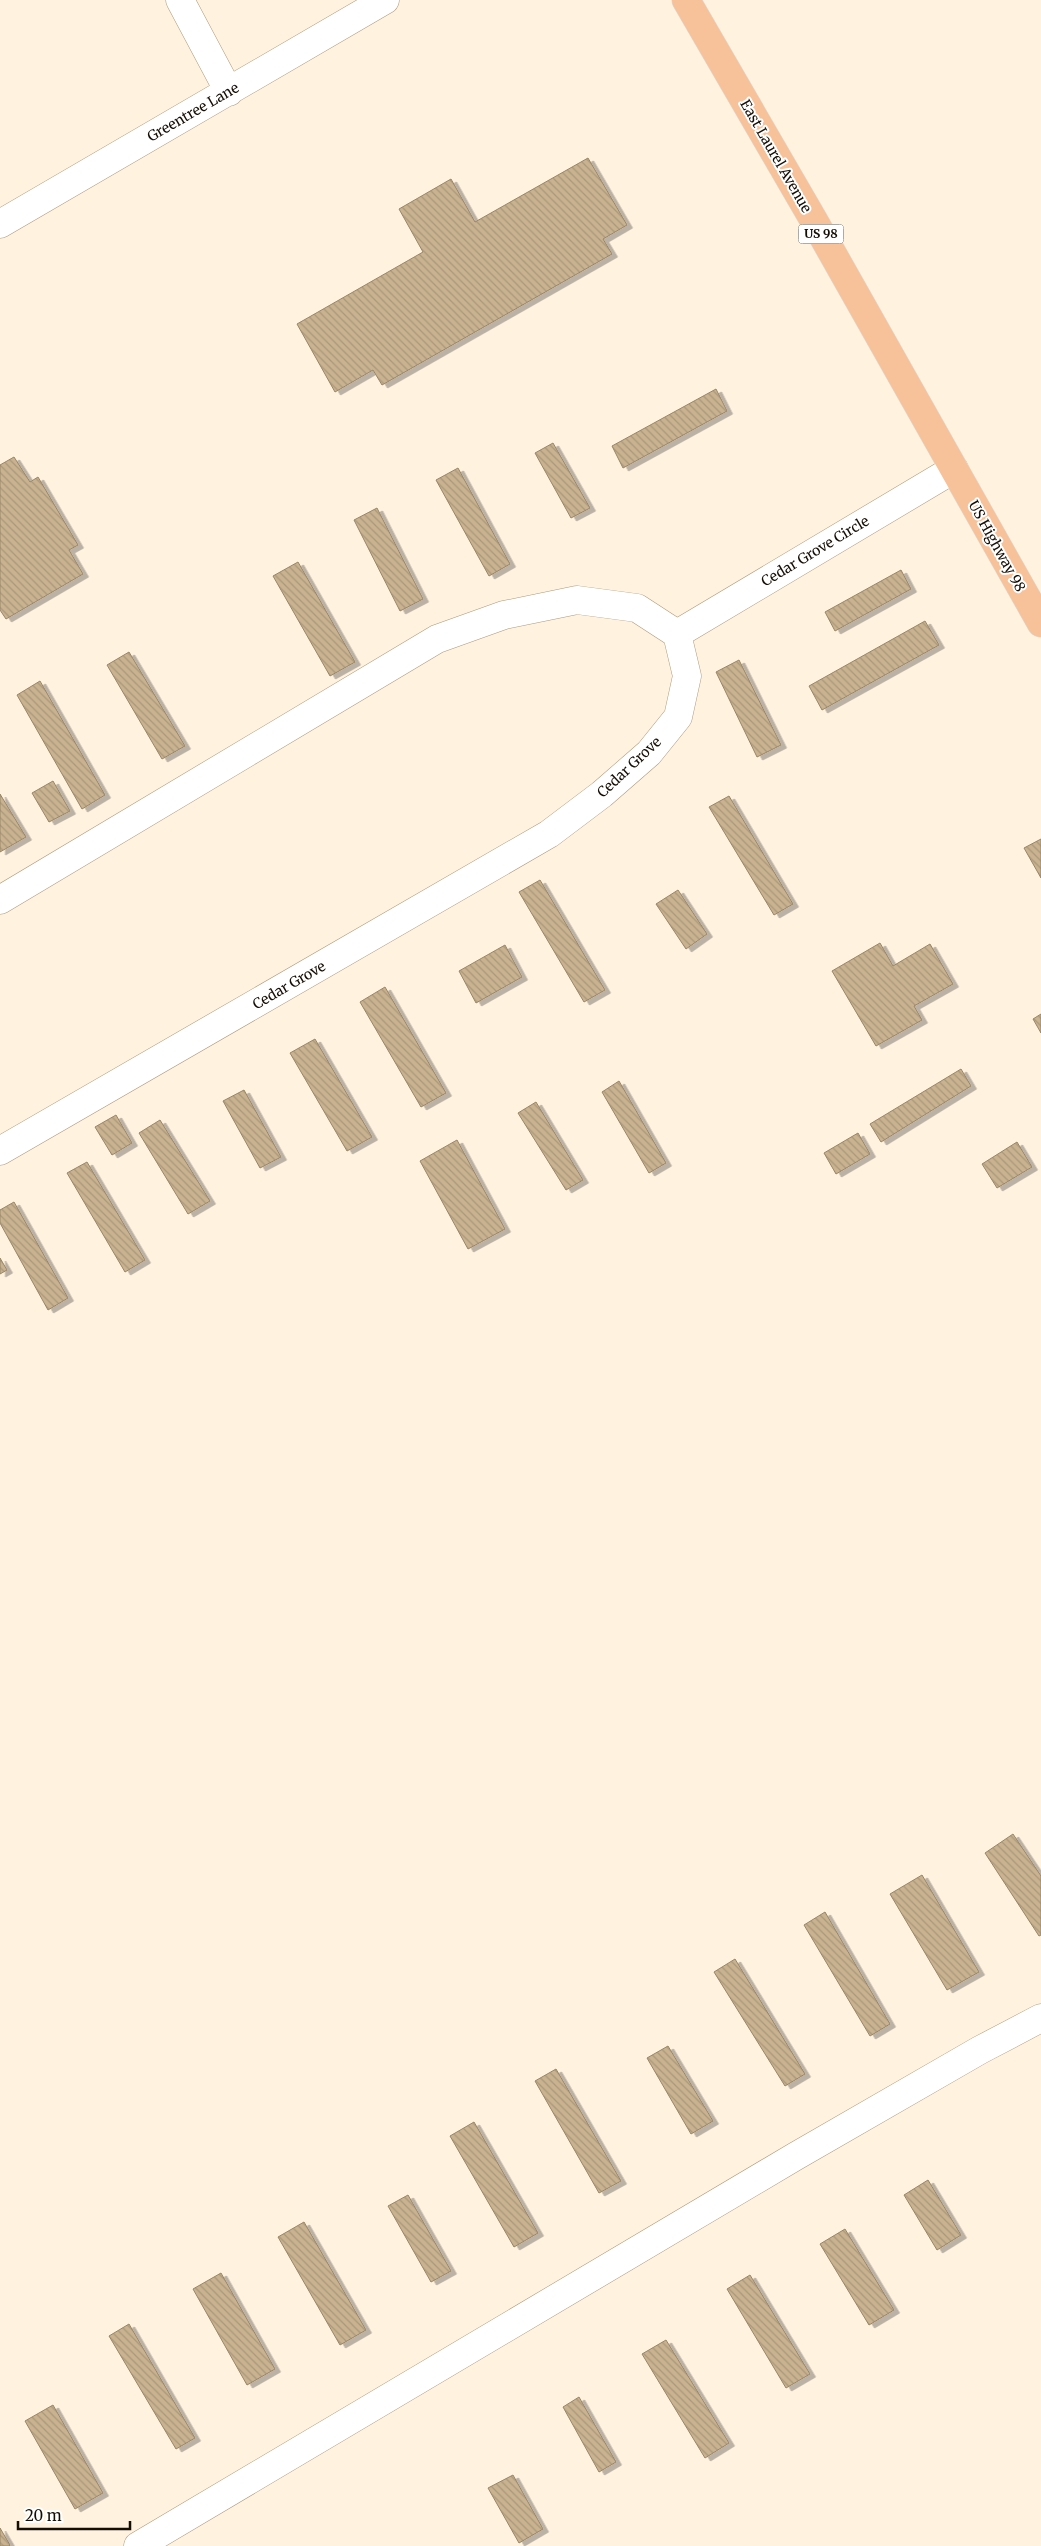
<svg xmlns="http://www.w3.org/2000/svg" width="1041" height="2546" font-family="Merriweather,serif">
  <style>
    .building { fill: url(#building-back-hatch); stroke: #998568; filter: url(#shadow) }
    .lines { fill: none; stroke-linecap: round; stroke-linejoin: round }
    .minor-casing { stroke: #ad997b; stroke-width: 29 }
    .major-casing { stroke: #dedddc; stroke-width: 29 }
    .minor { stroke: #fff; stroke-width: 28 }
    .major { stroke: #f7c29a; stroke-width: 28 }
    .labels { text-anchor: middle; stroke-width: 4; stroke-linejoin: round; paint-order: stroke }
    .shield { fill: #fff; stroke: #5b564f; stroke-width: 1 }
    .shield-label { font-size: 12px; font-weight: bold; fill: #150e04 }
    .street-label { font-size: 14px; fill: #150e04; stroke: #fff }
  </style>
  <defs>
    <pattern id="building-back-hatch" width="6" height="6" patternUnits="userSpaceOnUse" patternTransform="scale(1.25)"><rect width="6" height="6" fill="#c8b28f"/><path d="M-1 5l2 2M0 0l6 6M5-1l2 2" fill="none" stroke="#ab987a"/></pattern>
    <filter id="shadow"><feDropShadow dx="5.5" dy="3" stdDeviation="0" flood-color="#0004"/></filter>
  </defs>
  <rect width="100%" height="100%" fill="#fff2df"/>
  <path class="building" d="M588 158 627 225 603 239 612 254 382 385 373 370 335 392 297 324 423 252 399 209 451 179 475 222Z
    M716 389 727 411 623 468 612 446Z
    M553 443 590 508 571 518 535 453Z
    M14 457 30 482 38 477 78 545 69 550 83 574 6 619 0 610V465Z
    M458 468 510 564 489 576 436 480Z
    M377 508 423 599 400 611 354 520Z
    M298 562 355 662 330 676 273 576Z
    M901 570 911 589 835 631 825 612Z
    M925 621 939 645 822 710 809 686Z
    M129 652 185 746 162 759 107 665Z
    M739 660 781 745 757 757 716 672Z
    M40 681 105 795 82 809 17 695Z
    M53 781 70 811 49 822 32 793Z
    M0 794 26 837 0 852Z
    M729 796 793 904 774 915 709 807Z
    M1041 839V878L1024 848Z
    M540 880 605 990 584 1002 519 892Z
    M678 890 707 934 686 949 656 904Z
    M880 943 893 966 930 944 953 984 914 1006 922 1020 876 1046 832 971Z
    M505 945 522 977 476 1003 459 971Z
    M385 987 446 1093 421 1107 360 1002Z
    M1041 1014V1033L1033 1019Z
    M315 1039 372 1137 347 1151 290 1053Z
    M961 1069 971 1086 881 1142 870 1124Z
    M619 1081 666 1163 649 1173 602 1092Z
    M244 1090 281 1157 260 1168 223 1101Z
    M536 1102 583 1180 566 1190 518 1113Z
    M116 1115 132 1143 112 1155 95 1127Z
    M160 1120 210 1201 188 1214 139 1133Z
    M858 1133 870 1154 836 1174 824 1153Z
    M457 1140 505 1229 468 1249 420 1161Z
    M1017 1142 1032 1167 997 1188 982 1164Z
    M87 1162 145 1260 125 1272 67 1173Z
    M14 1202 68 1298 48 1310 0 1223V1210Z
    M0 1258 7 1270 0 1274Z
    M1013 1834 1041 1876V1935L1039 1936 985 1853Z
    M922 1875 979 1972 947 1990 890 1894Z
    M825 1912 890 2024 870 2036 804 1925Z
    M735 1959 805 2074 785 2086 714 1972Z
    M668 2046 713 2121 691 2134 647 2058Z
    M556 2069 621 2181 599 2193 535 2081Z
    M474 2122 538 2233 514 2247 450 2136Z
    M928 2180 961 2235 937 2250 904 2195Z
    M408 2195 451 2271 431 2282 388 2206Z
    M304 2222 366 2330 340 2345 278 2237Z
    M845 2229 894 2310 869 2325 820 2244Z
    M221 2273 275 2369 247 2385 193 2289Z
    M750 2275 810 2374 786 2388 727 2289Z
    M129 2324 195 2438 176 2449 109 2336Z
    M666 2340 729 2443 705 2458 642 2354Z
    M579 2397 616 2462 599 2472 563 2407Z
    M53 2405 103 2493 75 2509 25 2421Z
    M513 2475 543 2529 519 2543 488 2488Z
    M0 2528 10 2545 9 2546H0Z"/>
  <g class="lines">
    <g class="minor-casing">
      <path id="minor" d="M180 0 229 92
        M0 224 385 0
        M677 634 954 469
        M0 900 437 639 504 615 577 600 637 608 677 634 687 676 678 717 649 753 602 794 549 834 0 1151
        M138 2546 796 2156 980 2050 1041 2018"/>
    </g>
    <g class="major-casing">
      <path id="major" d="M686 0 813 219 1041 623"/>
    </g>
    <use href="#minor" class="minor"/>
    <use href="#major" class="major"/>
  </g>
  <g class="labels">
    <rect class="shield" x="798.5" y="224.5" width="45" height="19" rx="4"/>
    <g class="shield-label">
      <text x="821" y="238">US 98</text>
    </g>
    <g class="street-label">
      <text transform="translate(193 112) rotate(-30)" y="5">Greentree Lane</text>
      <text transform="translate(776 156) rotate(60)" y="5">East Laurel Avenue</text>
      <text transform="translate(997 546) rotate(61)" y="5">US Highway 98</text>
      <text transform="translate(815 551) rotate(-31)" y="5">Cedar Grove Circle</text>
      <text transform="translate(629 767) rotate(-43)" y="5">Cedar Grove</text>
      <text transform="translate(289 985) rotate(-30)" y="5">Cedar Grove</text>
    </g>
  </g>
  <path d="M18 2521v8h112v-8" fill="none" stroke="#150e04" stroke-width="2.5"/>
  <text x="25" y="2521" font-size="15" fill="#150e04" stroke="#ffffff" stroke-width="4" paint-order="stroke">20 m</text>
</svg>
